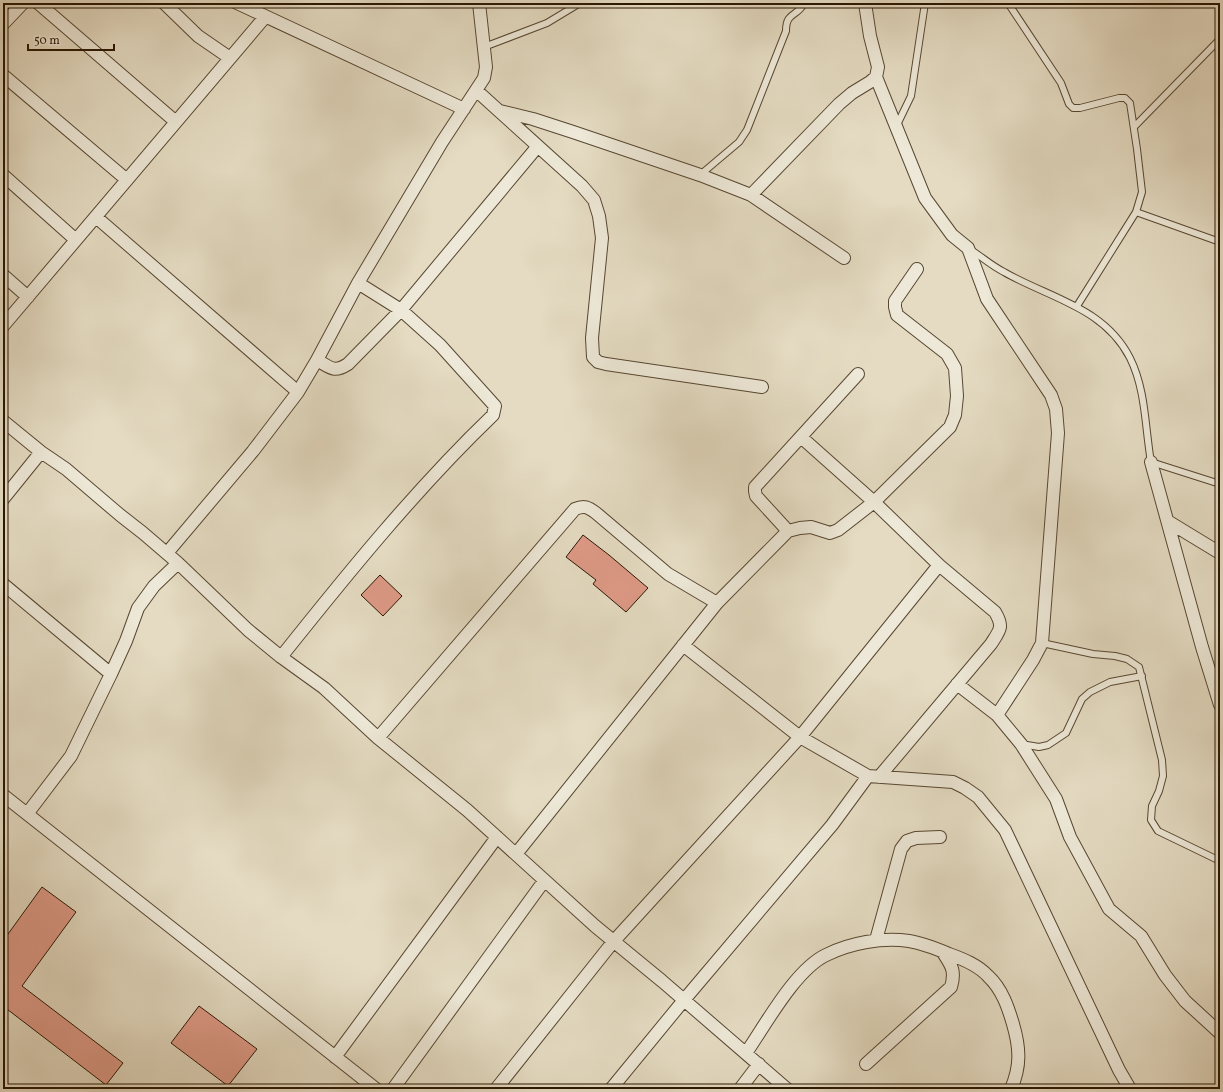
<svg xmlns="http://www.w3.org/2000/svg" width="1223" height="1092" font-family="Vollkorn,serif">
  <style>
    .building { fill: #de9a87; stroke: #2a1602 }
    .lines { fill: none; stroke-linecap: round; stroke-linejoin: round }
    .lane-casing { stroke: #584732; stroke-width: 8 }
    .street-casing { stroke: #584732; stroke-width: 14 }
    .lane { stroke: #ede8d7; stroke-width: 6 }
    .street { stroke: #ede8d7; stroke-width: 12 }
  </style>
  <rect width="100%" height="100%" fill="#e4dbc2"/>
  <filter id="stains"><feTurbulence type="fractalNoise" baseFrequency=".005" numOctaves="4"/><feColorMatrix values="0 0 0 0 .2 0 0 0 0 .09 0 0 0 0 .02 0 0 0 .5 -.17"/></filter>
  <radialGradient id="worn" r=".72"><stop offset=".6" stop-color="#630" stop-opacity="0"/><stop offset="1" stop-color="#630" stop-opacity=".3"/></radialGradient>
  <path class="building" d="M583 535 609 555 648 588 626 612 593 584 596 580 566 557Z
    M380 575 402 596 383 616 361 595Z
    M42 887 76 912 22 986 123 1063 106 1085 3 1006V941Z
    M199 1006 257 1049 228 1086 171 1043Z"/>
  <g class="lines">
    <g class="lane-casing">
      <path id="lane" d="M1008 3 1061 83 1069 104 1073 108H1080L1119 98H1125L1130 103 1137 149 1142 192 1136 212 1077 306
        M484 47 547 23 580 3
        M896 127 911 96 925 3
        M1134 127 1220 39
        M700 175 739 142 747 130 786 31C786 11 798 17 804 3
        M1136 212 1220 242
        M971 250C982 257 992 266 1004 272 1049 298 1104 307 1130 358 1146 390 1145 428 1151 462L1220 484
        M1042 643 1093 654 1115 656 1127 659 1139 667 1162 760 1163 776 1159 791 1152 806 1151 820 1158 831 1220 861
        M1021 744 1039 747 1048 745 1066 733 1082 699 1090 692 1110 682 1142 676"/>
    </g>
    <g class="street-casing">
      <path id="street" d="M38 3 176 122
        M164 3 198 36 230 58
        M237 3 464 109
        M865 3 870 36 878 67 876 77 925 198 952 235 968 248 987 299 1051 395 1056 409 1058 433 1042 643 1033 660 997 715
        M3 24 23 3
        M3 75 127 180
        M477 91 582 186 594 200 599 216 602 238 592 338 593 357 598 362 606 364 762 387
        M500 111 533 119 573 132 700 175 751 195 844 258
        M3 175 76 240
        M751 195 839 104 852 93 870 82 876 77
        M96 217 298 392
        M3 275 28 297
        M3 326 265 17
        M317 360C331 368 334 373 348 364L401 310 538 146
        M3 421 41 452 66 469 120 515 143 533 178 563 248 630 281 657 324 688 378 738 467 810 595 926 662 981 787 1089
        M801 437 874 502 939 565 995 612C1004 627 1000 630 991 644L879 777
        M1151 462 1202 647 1220 705
        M3 499 41 452
        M1169 522 1220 553
        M788 531 756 496 755 491V487L858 374
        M167 553 253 451 298 392 317 360 358 283 442 142 484 78 486 67 479 3
        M3 584 111 674
        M683 645 800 737 868 776 953 782 965 788 978 797 1005 830 1119 1070 1130 1089
        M281 657C348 573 416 489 493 415L495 406 440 345 401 310 358 283
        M957 684 997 715 1021 744 1056 799 1070 837 1109 909 1141 936 1165 975 1185 1001 1220 1033
        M378 738 575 509C584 505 588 507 596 513L668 574 717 603
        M3 795 376 1089
        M27 814 71 756 111 674 126 641 138 608 154 586 178 563
        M516 854 717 603 788 531 800 528 811 527 830 533 838 530 874 502 950 427 955 415 957 396 955 368 947 354 897 315 895 307V301L917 269
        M876 940 901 849 907 841 916 838 940 837
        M746 1053C766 1024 795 970 826 955 850 943 882 937 909 941 922 943 937 949 949 954 963 959 978 965 988 976 1002 989 1008 1007 1013 1024 1020 1048 1021 1066 1011 1089
        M335 1057 497 837
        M866 1064 951 987C956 970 951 965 942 951
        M393 1089 544 881
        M496 1089 613 942 800 737 939 565
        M611 1089 684 1000 832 825 868 776
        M740 1089 759 1064"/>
    </g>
    <use href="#lane" class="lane"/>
    <use href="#street" class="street"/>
  </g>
  <rect width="1223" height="1092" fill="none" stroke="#e4dbc2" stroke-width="16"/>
  <rect x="4" y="4" width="1215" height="1084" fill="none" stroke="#2a1602" stroke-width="2"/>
  <rect x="8" y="8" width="1207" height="1076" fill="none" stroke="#2a1602"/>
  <path d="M28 44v6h86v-6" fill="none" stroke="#2a1602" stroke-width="2"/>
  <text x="34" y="44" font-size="12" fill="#2a1602" stroke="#ede8d7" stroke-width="3" paint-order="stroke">50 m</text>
  <rect width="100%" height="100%" filter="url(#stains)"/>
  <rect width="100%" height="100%" fill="url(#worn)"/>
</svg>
